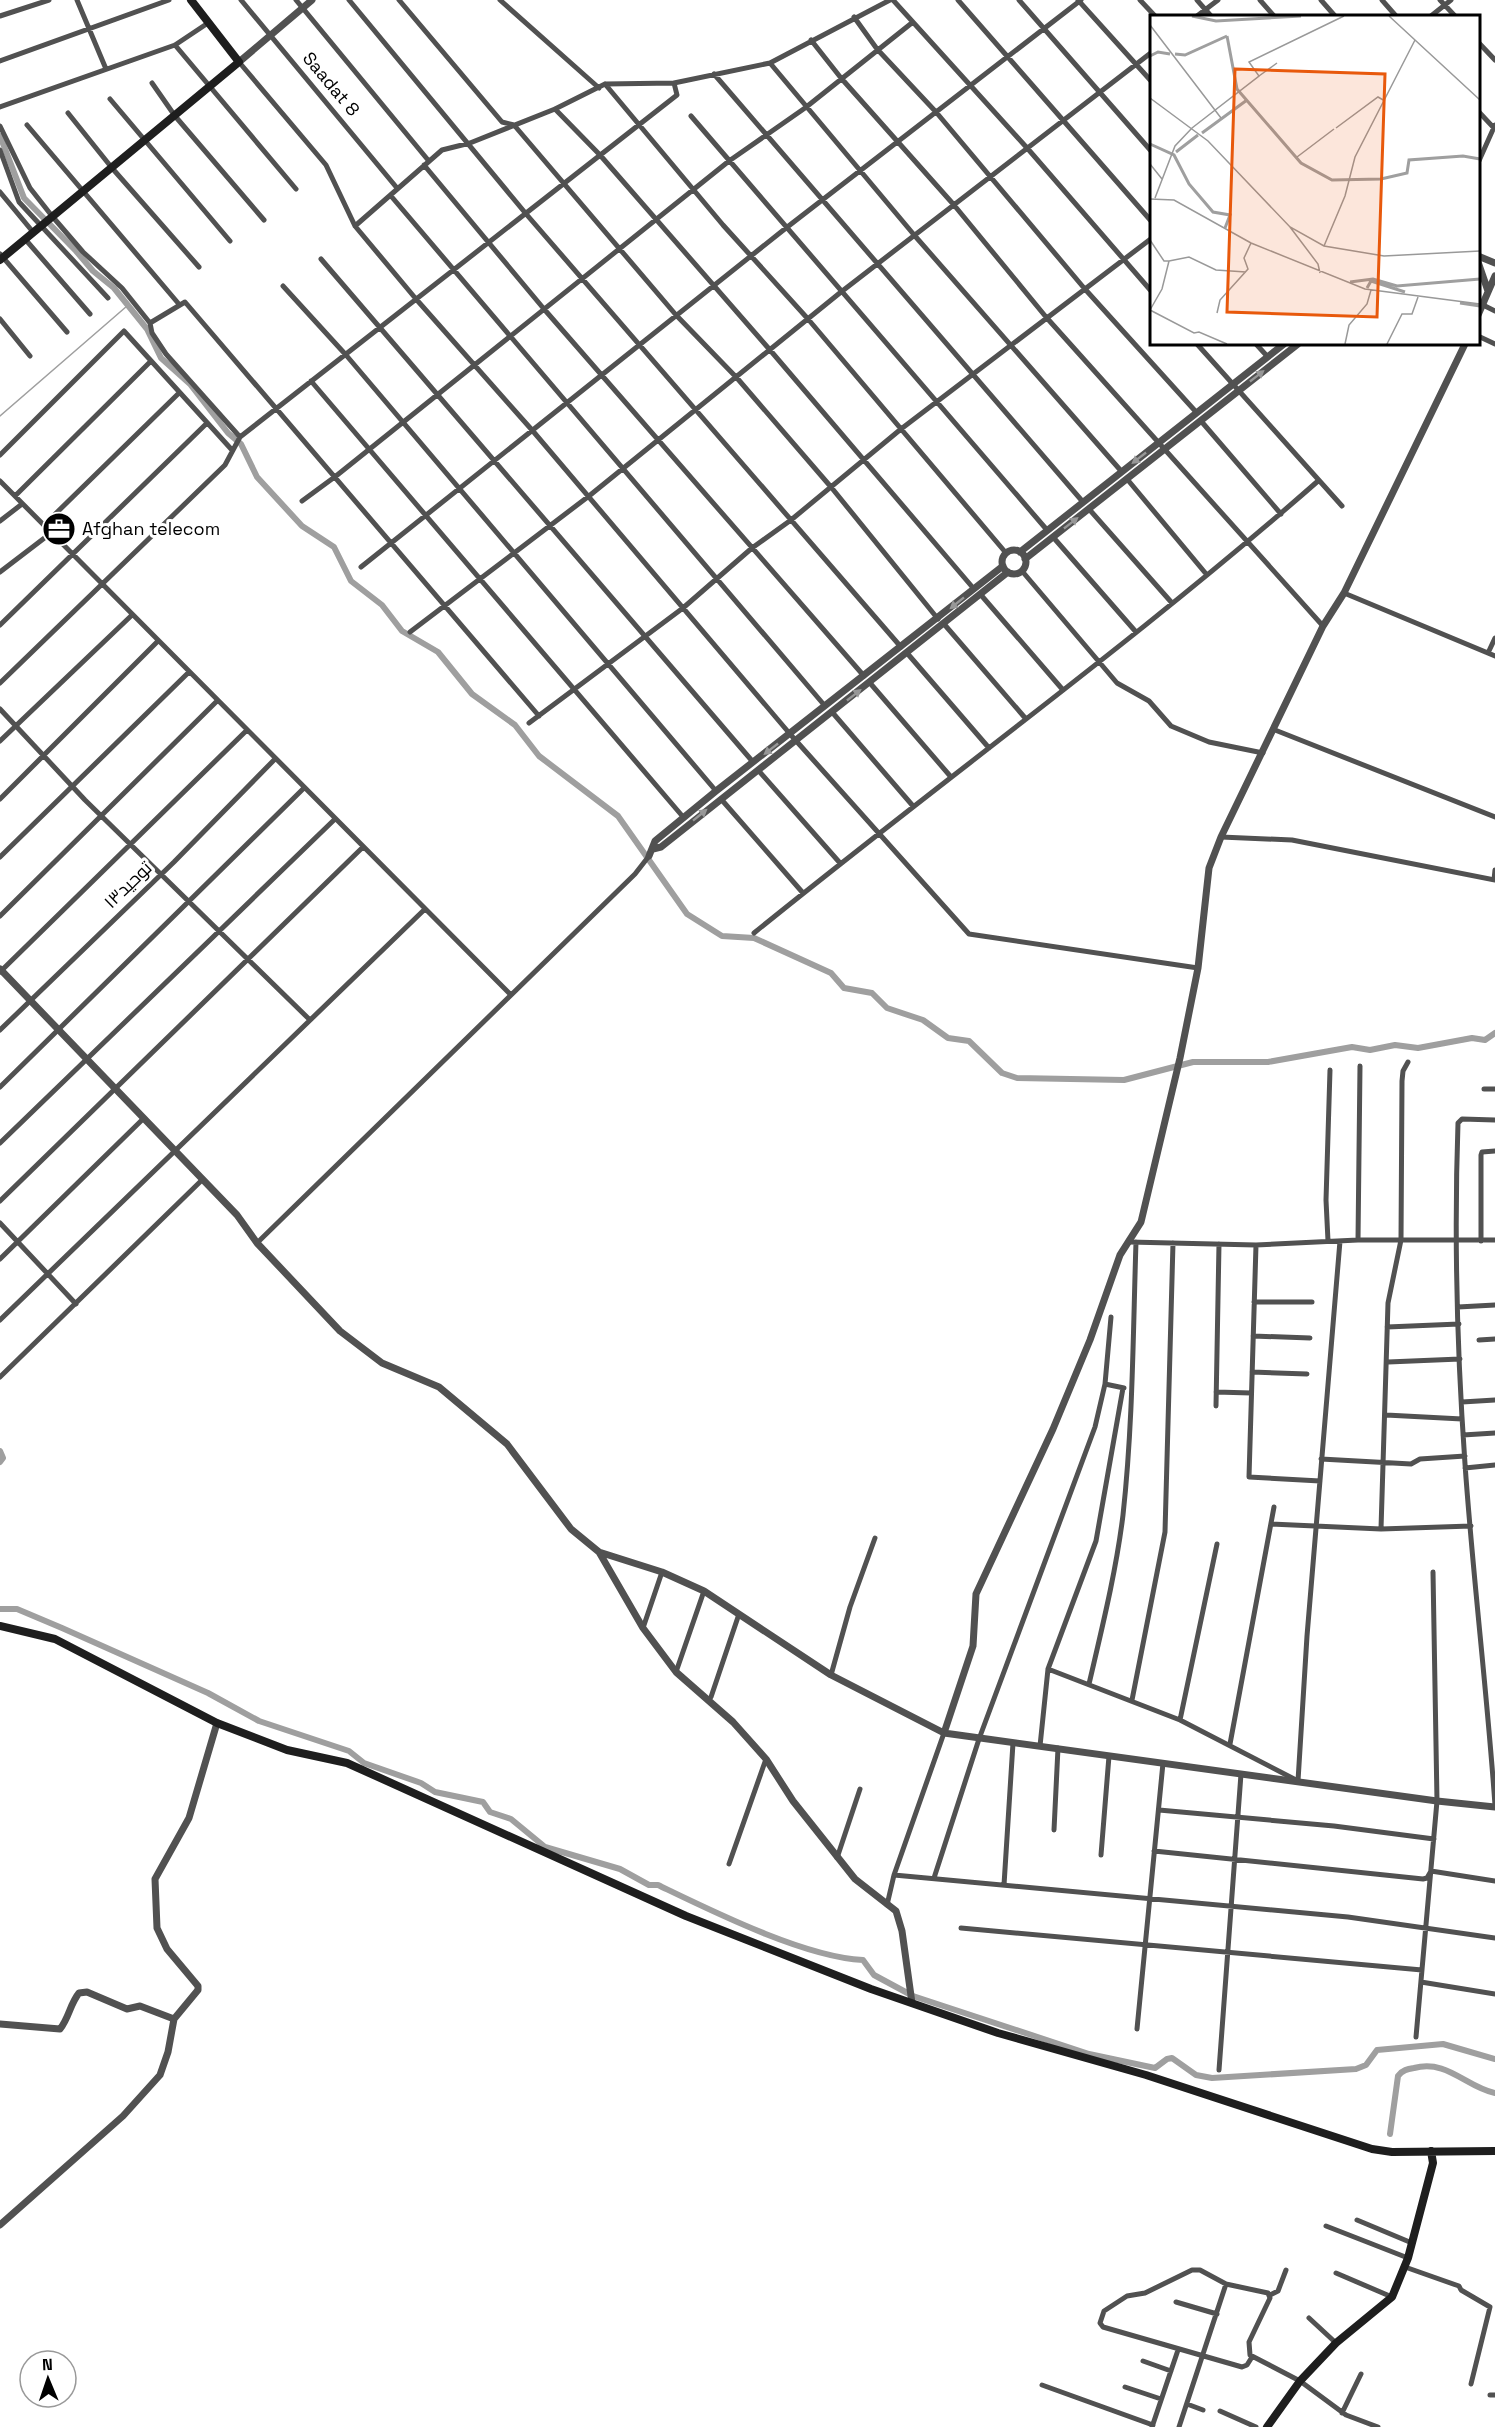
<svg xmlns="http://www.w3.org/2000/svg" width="1495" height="2427" font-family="'Space Grotesk',Cairo,sans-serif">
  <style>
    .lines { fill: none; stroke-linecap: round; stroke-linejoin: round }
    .stream { stroke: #9f9f9f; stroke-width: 1.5 }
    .canal { stroke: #9f9f9f; stroke-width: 6 }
    .minor { stroke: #515151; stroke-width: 5 }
    .tertiary { stroke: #515151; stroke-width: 7 }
    .secondary { stroke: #1e1e1e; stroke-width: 8 }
    .oneway { fill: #979797 }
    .labels { text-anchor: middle; stroke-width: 6; stroke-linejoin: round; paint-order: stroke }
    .street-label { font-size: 18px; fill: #000; stroke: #fff }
    .poi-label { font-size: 18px; fill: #000; stroke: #fff; text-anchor: start }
    .inset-river { fill: none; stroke: #9f9f9f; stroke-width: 3 }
    .inset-road { fill: none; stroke: #999; stroke-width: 1.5 }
    .view { fill: #e8590c; fill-opacity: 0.15; stroke: #e8590c; stroke-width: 3 }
    .inset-edge { fill: none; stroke: #000; stroke-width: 3 }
  </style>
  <rect width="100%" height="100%" fill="#fff"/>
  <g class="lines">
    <path class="stream" d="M0 416 127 306"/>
    <path class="canal" d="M0 136 24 198 76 251 93 271 114 288 147 329 161 358 190 384 228 433 241 444 257 477 302 526 334 547 351 581 382 605 402 631 438 652 472 694 515 725 539 756 618 816 687 914 722 936 754 938 831 973 844 988 872 993 887 1008 923 1020 948 1038 969 1041 1002 1073 1017 1078 1124 1080 1193 1062H1268L1352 1047 1370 1050 1395 1045 1418 1048 1472 1038 1485 1040 1495 1033
      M0 1451 3 1458 0 1462
      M0 1609H17L62 1628 208 1693 259 1721 349 1751 364 1763 421 1783 435 1792 483 1802 490 1812 511 1819 545 1847 620 1869 649 1885H658C712 1911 804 1957 863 1960L874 1975 913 1996 1089 2054 1155 2068 1167 2059 1172 2058 1196 2075 1212 2078 1356 2069 1366 2065 1377 2050 1443 2044 1495 2059
      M1390 2134 1398 2076C1402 2070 1408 2069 1414 2068 1447 2059 1466 2087 1495 2093"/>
    <path class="minor" d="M77 0 106 69
      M241 0 397 188
      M296 0 428 160
      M349 0 527 215 901 647
      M399 0 502 122 514 125 676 315 737 378 831 487 938 619
      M500 0 599 88
      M893 0 1028 149 1152 292
      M958 0 1152 222
      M1019 0 1152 152
      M1078 0 1152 82
      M1140 0 1155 16
      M1197 0 1211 16
      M1260 0 1274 16
      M1321 0 1335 16
      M1382 0 1396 16
      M1440 0 1455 16
      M0 16 49 0
      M1197 16 1218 0
      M1431 16 1451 0
      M854 17 877 49 936 112 1084 288 1197 413
      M811 40 841 78 954 205 1046 317 1323 626
      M1478 42 1495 60
      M175 45 296 189
      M0 61 169 0
      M239 62 326 165 355 226 416 299 532 430 790 734 969 934 1198 968
      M770 63 915 236 1122 472
      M714 74 1083 502
      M152 83 175 116 264 220
      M605 84 723 225 808 319 1006 553
      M110 99 230 241
      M0 107 175 45 208 23
      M555 109 600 155 770 350 974 589
      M1478 111 1494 128
      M68 113 112 168 199 267
      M691 116 1047 530
      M27 125 178 303
      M0 126 30 188 52 216 83 252 122 288 150 323 152 333 166 354 240 437
      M0 150 19 202 108 298
      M1478 163 1495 125
      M424 165 544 309 864 676
      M0 192 33 232
      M391 196 825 706
      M355 226 442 150 470 143 555 109 605 84 674 83 770 63 890 0
      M25 239 90 314
      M0 254 67 332
      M321 259 753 762
      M283 286 346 355 716 791
      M1483 305 1495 311
      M0 319 30 356
      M150 323 185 302 539 716
      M1478 336 1495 344
      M1197 344 1342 506
      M1256 344 1267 356
      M311 381 684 818
      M1201 421 1281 514
      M0 455 124 331 232 450
      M1127 479 1207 575
      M0 481 511 995
      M15 496 151 361
      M302 501 336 476 729 161 805 108 913 22
      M1089 509 1172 603
      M0 521 22 504
      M44 525 179 393
      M1053 537 1136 632
      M361 567 786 228 1081 0
      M1022 571 1117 683 1149 701 1171 726 1209 742 1263 753
      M0 572 51 533
      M1344 593 1495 656
      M981 595 1063 690
      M944 624 1026 719
      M0 625 206 424
      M410 632 589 496 841 292 1152 52
      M907 653 989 748
      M1488 653 1495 638
      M0 683 225 465 240 437 677 95 674 83
      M870 683 951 777
      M0 709 85 800 309 1019
      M832 712 913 806
      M529 723 683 608 752 548 791 520 901 429 1152 238
      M1275 730 1495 817
      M0 741 132 615
      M758 770 840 863
      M0 799 158 641
      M721 799 803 893
      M1221 837 1292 840 1495 880
      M0 857 189 672
      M1494 880 1495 870
      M0 916 217 701
      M754 933C941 781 1137 640 1318 481
      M0 972 247 730
      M0 1030 174 862 275 759
      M0 1087 304 788
      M1484 1089H1495
      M1495 1120 1462 1119 1458 1123C1454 1236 1457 1351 1465 1464 1473 1578 1487 1691 1495 1805
      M0 1143 335 819
      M0 1201 363 847
      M0 1223 76 1304
      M1358 1240 1360 1066
      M1328 1241 1326 1200 1330 1070
      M1481 1241V1155L1482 1152 1495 1151
      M1129 1242 1256 1245 1358 1240H1495
      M257 1243 635 874 649 856
      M1256 1245 1249 1477 1320 1481
      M0 1259 144 1118
      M1254 1302H1312
      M1458 1307 1495 1305
      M0 1320 425 909
      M1387 1327 1459 1324
      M1253 1336 1310 1338
      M1479 1340 1495 1339
      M1388 1362 1460 1359
      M1252 1372 1307 1374
      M0 1377 203 1179
      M1105 1384 1124 1388
      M1216 1392 1251 1393
      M1462 1402 1495 1400
      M1216 1406 1219 1244
      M1386 1415 1462 1419
      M1463 1435 1495 1433
      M1321 1459 1411 1464 1420 1459 1465 1456
      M1465 1468 1495 1465
      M1271 1524 1381 1529 1471 1526
      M1381 1529 1388 1303 1401 1240 1402 1081 1403 1071 1408 1062
      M643 1628 662 1572
      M1048 1669 1180 1720 1298 1781 1307 1636 1340 1241
      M676 1672 704 1591
      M831 1675 850 1607 875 1538
      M1089 1684C1102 1628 1116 1572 1123 1515 1133 1424 1133 1333 1136 1242
      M711 1697 739 1614
      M1132 1700 1165 1532 1173 1243
      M1180 1720 1217 1544
      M1230 1744 1274 1507
      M1040 1746 1048 1669 1096 1541 1123 1388
      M1159 1810 1334 1826 1434 1839
      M1054 1830 1058 1748
      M1154 1851 1423 1879 1427 1878 1431 1871 1495 1881
      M1101 1855 1109 1756
      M837 1858 860 1789
      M729 1864 766 1759
      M894 1875 1348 1917 1495 1938
      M934 1878 979 1739 1095 1427 1105 1384 1111 1317
      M1004 1885 1013 1743
      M887 1905 894 1875 944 1733
      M961 1928 1422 1970
      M1421 1982 1495 1994
      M1137 2029 1163 1763
      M1416 2037 1437 1801 1433 1572
      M1219 2070 1241 1774
      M1357 2220 1412 2243
      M1326 2226 1408 2258
      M1405 2267 1459 2286 1461 2290 1490 2307 1471 2384
      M1336 2273 1392 2297
      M1270 2295 1278 2291 1286 2270
      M1176 2302 1217 2314
      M1309 2318 1336 2343
      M1252 2357 1247 2365 1242 2367 1103 2327 1100 2323 1104 2311 1127 2296 1145 2293 1192 2270H1200L1226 2284 1268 2293 1270 2298 1249 2342 1250 2355 1300 2381 1346 2415 1378 2427
      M1143 2361 1171 2371
      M1042 2385 1153 2425
      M1125 2387 1161 2399
      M1490 2395H1495
      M1187 2404 1203 2410
      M1220 2411 1256 2427
      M1342 2413 1361 2374
      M1152 2427 1178 2350
      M1179 2427 1226 2284"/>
    <path class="tertiary" d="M239 62 312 0
      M1478 256 1495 263
      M1478 262 1488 291
      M1478 315 1495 276
      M1002 562a12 12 0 1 1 24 0a12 12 0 1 1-24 0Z
      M1020 552 1284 344
      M1025 559 1298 344
      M653 849 661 847 1008 572
      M649 856 655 841 716 791 1003 566
      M0 969 237 1215 257 1243 340 1331 382 1363 439 1387 507 1444 571 1529 599 1552 662 1572 704 1591 831 1675 944 1733 1437 1801 1495 1807
      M599 1552 643 1628 676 1672 733 1722 766 1759 793 1801 855 1879 896 1911 902 1931 912 2003
      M944 1733 973 1646 976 1594 1053 1429 1090 1340 1120 1255 1141 1222 1180 1058 1198 968 1209 868 1221 837 1323 626 1344 593 1465 344
      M0 2024 60 2029C69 2018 70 2004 79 1993L87 1992 127 2009 140 2006 174 2019
      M0 2225 123 2116 160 2075 168 2052 174 2019 198 1990V1986L167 1949 157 1928 155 1879 189 1818 217 1723"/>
    <path class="secondary" d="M0 260 239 62 191 0
      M0 1626 55 1639 217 1723 287 1750 347 1763 686 1916 871 1989 998 2033 1146 2075 1372 2149 1392 2152 1495 2151
      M1267 2427 1300 2381 1336 2343 1392 2297 1408 2258 1433 2163 1431 2151"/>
  </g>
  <defs><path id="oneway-solid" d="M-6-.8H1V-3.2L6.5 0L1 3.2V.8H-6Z" transform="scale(1.5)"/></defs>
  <g class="oneway">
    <use href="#oneway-solid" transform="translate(1257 376) rotate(-38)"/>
    <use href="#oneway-solid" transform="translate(1139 458) rotate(142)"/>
    <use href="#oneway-solid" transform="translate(1071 523) rotate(-38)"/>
    <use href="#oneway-solid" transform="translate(957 603) rotate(141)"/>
    <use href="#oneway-solid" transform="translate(854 695) rotate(-38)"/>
    <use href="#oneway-solid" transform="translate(771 749) rotate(142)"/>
    <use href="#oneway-solid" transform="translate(700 815) rotate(-39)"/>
  </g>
  <defs>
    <g id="office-disc" transform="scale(1.725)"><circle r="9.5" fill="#000" stroke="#fff"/><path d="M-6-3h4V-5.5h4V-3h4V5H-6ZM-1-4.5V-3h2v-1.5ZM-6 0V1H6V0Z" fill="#fff"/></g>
  </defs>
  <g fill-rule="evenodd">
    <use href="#office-disc" x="59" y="529"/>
  </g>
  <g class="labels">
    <g class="street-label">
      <text transform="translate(331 84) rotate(50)" y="6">Saadat 8</text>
      <text transform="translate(128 885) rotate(-44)" y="6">توحید۱۳</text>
    </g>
    <g class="poi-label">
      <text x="82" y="535">Afghan telecom</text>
    </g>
  </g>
  <g transform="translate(1150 15)">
    <rect width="330" height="330" fill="#fff"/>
    <path class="inset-river" d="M42 1 66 6 151 1M77 21 87 74 151 148 182 165 231 164 257 158 259 145 313 141 330 144M25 39 35 40 77 21M0 41 8 37 20 39M52 118 97 85M0 129 24 140 39 169 63 197 80 200 75 213M26 137 48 120M200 267 223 264 247 271 330 264M217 273 221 266 255 277M310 288 330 291"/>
    <path class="inset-road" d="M239 1 330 85M0 10 71 103M109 61 127 48M0 83 58 126 140 212 174 231 234 241 330 236M186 113 228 82 235 86M147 142 184 114M0 149 12 164M5 183 25 131 42 113 109 61 99 47 194 1M0 184 24 185 101 228 215 274 330 289M140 212 168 249 170 258M0 225 14 246H19M174 231 195 181 205 142 265 25M19 246 39 242 66 255 96 257M0 295 44 318 49 317 77 329M0 295 12 274 19 246M67 298 70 285 98 254 94 243 101 228M195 329 199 310 217 289 221 275M237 329 252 299H262L268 282"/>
    <path class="view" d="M85 54 235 59 227 302 77 297Z"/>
    <rect width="330" height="330" class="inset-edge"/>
  </g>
  <g transform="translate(48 2379) rotate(358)"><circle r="28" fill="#ffffff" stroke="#999999" stroke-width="1.5"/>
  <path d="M0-4.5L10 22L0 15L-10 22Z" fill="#000000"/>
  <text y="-9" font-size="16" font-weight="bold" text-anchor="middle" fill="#000000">N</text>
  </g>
</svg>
